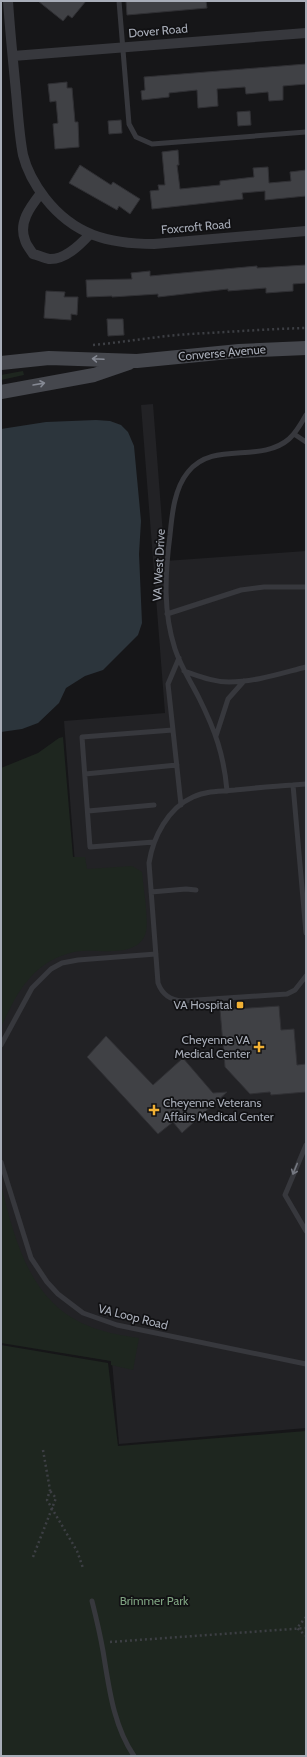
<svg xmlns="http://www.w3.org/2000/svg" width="307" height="1757" font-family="Cabin,sans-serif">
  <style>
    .built { fill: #222225 }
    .green { fill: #1e261f }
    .water { fill: #2c353c }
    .building { fill: #404145; stroke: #303034 }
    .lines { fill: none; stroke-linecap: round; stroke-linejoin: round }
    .path { stroke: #3d3f44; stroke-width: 2.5; stroke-dasharray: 2 3; stroke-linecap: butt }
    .service { stroke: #37383d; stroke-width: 5 }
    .minor { stroke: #37383d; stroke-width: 10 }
    .secondary { stroke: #45474d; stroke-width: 14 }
    .oneway { stroke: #858993 }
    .oneway2 { stroke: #757881 }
    .poi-dot { fill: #f2b134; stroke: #111113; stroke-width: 1.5 }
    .labels { text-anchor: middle; stroke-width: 3.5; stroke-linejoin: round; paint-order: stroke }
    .street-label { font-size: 12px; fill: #a8adb8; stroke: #111113 }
    .poi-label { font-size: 12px; fill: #a8adb8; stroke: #111113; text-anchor: end }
    .park-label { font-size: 12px; fill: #7fa381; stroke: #111113 }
  </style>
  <rect width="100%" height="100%" fill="#161618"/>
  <path class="built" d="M153 404 165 561 306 551V1428L119 1444 112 1361 1 1342V810L76 877 64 721 165 713 141 405Z"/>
  <path class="green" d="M23 371 24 375 1 380V375Z
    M63 737 73 857H85L87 869 132 866 142 872C143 886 150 924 145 935 135 958 101 949 81 951 69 952 57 957 47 963 23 979 13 1002 1 1027V768L38 753 59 738Z
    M1 1185C16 1245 32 1310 100 1330 112 1334 126 1336 139 1338L133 1370 111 1365V1361L1 1343Z
    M1 1345 108 1363 118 1446 306 1431V1756H1Z"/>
  <path class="water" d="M96 420 110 421 121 425 128 432 134 446 141 521 139 554 142 623 138 635 103 670 85 676 66 688 59 703 38 723 22 729 1 732V429L46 422Z"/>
  <path class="building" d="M38 1H86L72 18 68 15 63 21Z
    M126 1H206L207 8 127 15Z
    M306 64V84L283 86V100L269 101 268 92 246 94 245 87 217 89 218 106 198 108 197 90 169 93V97L142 100 141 91 145 90 144 77Z
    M67 82V88H72L75 122H78L79 147 55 149 53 124 58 123 56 101 50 102 48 84Z
    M250 111 251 125 238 126 237 112Z
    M121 120 122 133 109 134 108 121Z
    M178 150 179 165H177L180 189 220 185V181L254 177 253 168 268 167 269 183 291 181 290 172 306 170V196L265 200V191L242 193 243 199 152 209 150 191 159 190 158 185H165L162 152Z
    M80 165 111 185 113 182 140 199 130 214 119 206 117 210 69 183Z
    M306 265V283L293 284V291L266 293V288L228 291V289L158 297V294L112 297V296L87 297 86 280 132 279 131 273 150 271V276L257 266V268Z
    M46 291 65 292 64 297H78L77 315 71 314V320L44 318Z
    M107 319H123L124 335 108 336Z
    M279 1006 281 1030 294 1029 297 1065 306 1064V1092L271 1095 270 1092 250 1094 225 1067 220 1010Z
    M106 1036 153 1085 183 1058 213 1093 227 1092 182 1133 173 1122 158 1134 87 1057Z"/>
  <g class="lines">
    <path class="path" d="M93 345C126 342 158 336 190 334 229 332 267 329 306 328
      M43 1450 50 1490 47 1500 77 1551 83 1568
      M33 1557 56 1498 50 1491
      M306 1617 297 1628 306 1636
      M110 1642 306 1628"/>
    <path class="service" d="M119 1 129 124 136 137 152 144 306 132
      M294 434 306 442
      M167 614 241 590 264 587H306
      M179 658 168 684 181 805
      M184 671C199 676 213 682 229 682 255 682 282 673 306 667
      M216 736 228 699 244 681
      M85 774 177 765
      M293 785 306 784
      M227 791C224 755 215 730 199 698 191 682 181 667 175 649 163 612 165 574 170 535 172 515 174 489 188 472 213 440 260 464 289 439 296 433 301 424 306 415
      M88 811 154 805
      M154 842 90 847 82 737 173 730
      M151 892 186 889 196 890
      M306 933 293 785C274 786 255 788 235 790 221 791 206 791 193 797 168 808 153 837 149 863L158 983C162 994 170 1000 182 1001L287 994 295 990 306 976
      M1 1045 32 988 51 969 62 963 78 960 156 954
      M306 1145 285 1195 306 1231
      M1 1162 31 1258 47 1282 58 1294 83 1313 117 1325 306 1364
      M92 1601C96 1617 100 1634 103 1651 109 1687 113 1725 134 1756"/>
    <path class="minor" d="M8 1C10 31 13 61 16 92 18 113 19 134 23 155 27 171 35 185 45 198 74 235 108 244 154 244L306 231
      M13 56 306 33
      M41 193C31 206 18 222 25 240 26 245 31 250 33 254 38 255 44 258 49 259 65 260 80 245 90 234"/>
    <path class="secondary" d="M1 363 49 358 137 361 239 351 306 348
      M1 392 94 375 129 363"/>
  </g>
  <defs><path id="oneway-shaft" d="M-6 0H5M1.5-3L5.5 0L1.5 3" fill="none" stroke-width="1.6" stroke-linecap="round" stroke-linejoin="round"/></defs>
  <g class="oneway">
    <use href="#oneway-shaft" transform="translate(98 359) rotate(-177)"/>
    <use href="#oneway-shaft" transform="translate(39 384) rotate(-10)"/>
  </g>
  <use class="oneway2" href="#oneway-shaft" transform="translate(295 1169) rotate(112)"/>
  <g class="poi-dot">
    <rect x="236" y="1001" width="8" height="8" rx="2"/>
    <path d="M257 1041h4v4h4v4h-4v4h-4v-4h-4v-4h4z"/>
    <path d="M152 1104h4v4h4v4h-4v4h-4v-4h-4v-4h4z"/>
  </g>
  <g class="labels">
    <g class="street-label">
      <text transform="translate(158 31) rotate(-5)" y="4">Dover Road</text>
      <text transform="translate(196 227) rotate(-5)" y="4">Foxcroft Road</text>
      <text transform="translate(222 353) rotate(-5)" y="4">Converse Avenue</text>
      <text transform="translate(159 565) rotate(-87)" y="4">VA West Drive</text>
      <text transform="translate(133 1317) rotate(14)" y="4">VA Loop Road</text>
    </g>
    <g class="poi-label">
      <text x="232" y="1009">VA Hospital</text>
      <text x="250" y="1044">Cheyenne VA<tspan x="250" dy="14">Medical Center</tspan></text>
      <text x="163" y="1107" text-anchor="start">Cheyenne Veterans<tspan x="163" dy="14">Affairs Medical Center</tspan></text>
    </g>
    <g class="park-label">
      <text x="154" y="1605">Brimmer Park</text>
    </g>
  </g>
  <rect width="307" height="1757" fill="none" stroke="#a8adb8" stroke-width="4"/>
</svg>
